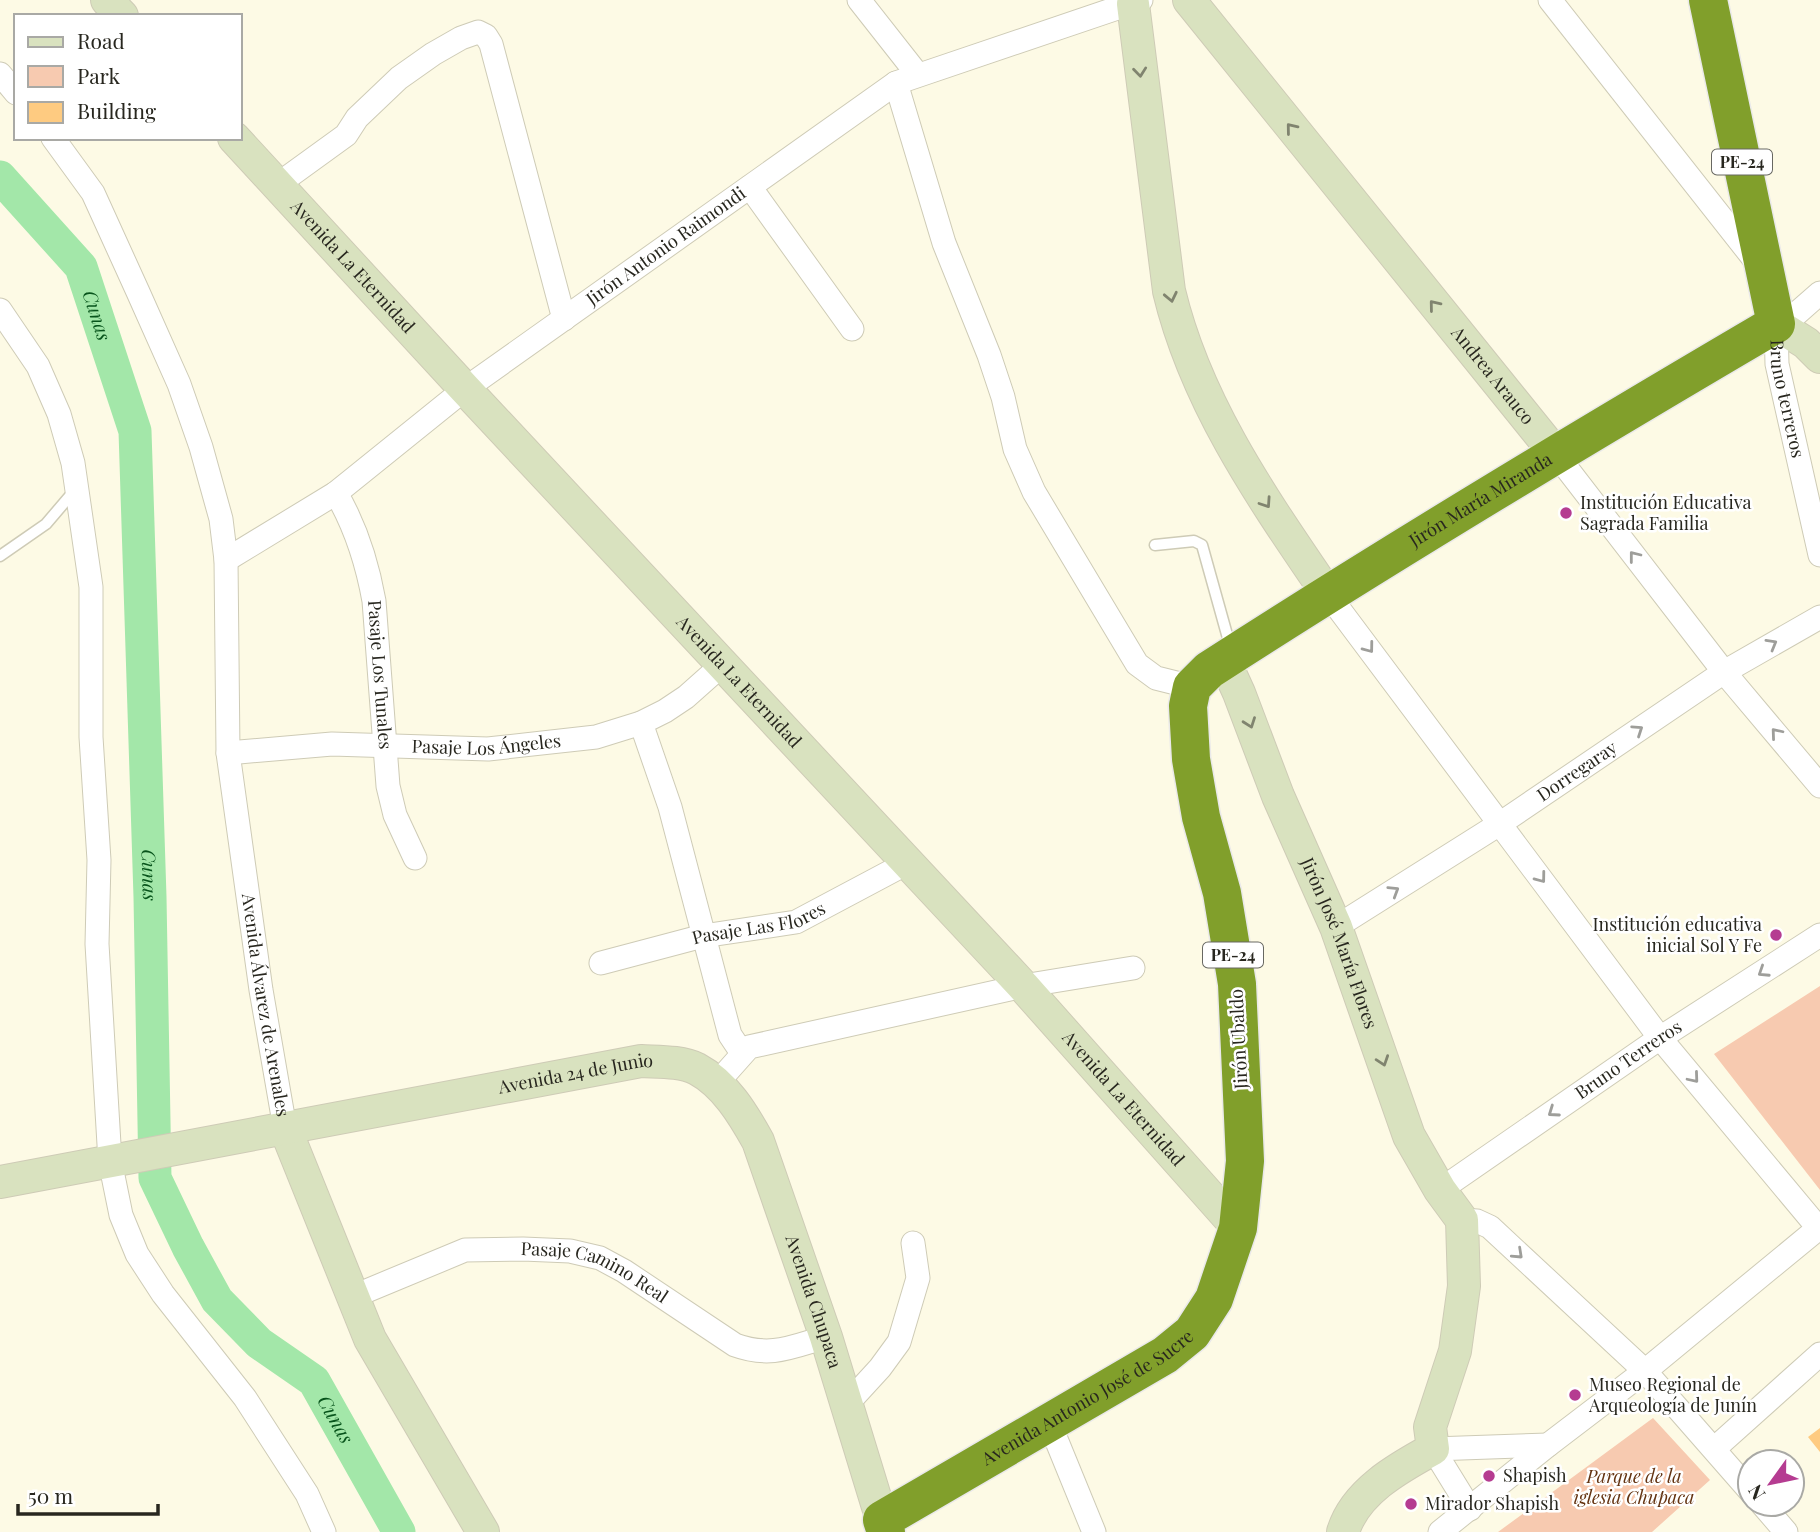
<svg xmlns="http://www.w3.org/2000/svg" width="1820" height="1532" font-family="'Playfair Display',serif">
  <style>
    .green { fill: #f7cab0 }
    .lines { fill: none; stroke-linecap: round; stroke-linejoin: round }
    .river { stroke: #a3e7a9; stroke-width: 33 }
    .building { fill: #fecb81 }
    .lane-casing { stroke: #cecbb6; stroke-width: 13 }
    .street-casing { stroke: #cecbb6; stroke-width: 25 }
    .secondary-casing { stroke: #cecbb6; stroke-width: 34 }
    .highway-casing { stroke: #eae9e9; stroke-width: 41 }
    .lane { stroke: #fff; stroke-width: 10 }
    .street { stroke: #fff; stroke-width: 23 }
    .secondary { stroke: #d9e2bf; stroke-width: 32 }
    .highway { stroke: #819f2b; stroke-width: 38 }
    .oneway { stroke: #80846f }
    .oneway2 { stroke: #9e9e9a }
    .poi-dot { fill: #b53c91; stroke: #fff; stroke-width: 2.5 }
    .labels { text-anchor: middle; stroke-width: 5; stroke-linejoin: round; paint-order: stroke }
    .shield { fill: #fff; stroke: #686862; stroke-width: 2 }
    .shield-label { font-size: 16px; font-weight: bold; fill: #28271f }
    .street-label { font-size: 18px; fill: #28271f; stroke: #fff }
    .poi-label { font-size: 18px; fill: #28271f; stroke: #fff; text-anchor: start }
    .park-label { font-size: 18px; font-style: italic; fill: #643412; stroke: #fff }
    .water-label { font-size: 19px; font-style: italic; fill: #07531b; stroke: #fff }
  </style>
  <rect width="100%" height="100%" fill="#fdfae5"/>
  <path class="green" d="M1820 986V1190L1714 1054Z
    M1653 1418 1710 1480 1652 1532H1498Z"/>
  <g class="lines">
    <path class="river" id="s1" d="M0 177 81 267 135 431 150 897 155 1178 188 1247 217 1300 259 1343 314 1381 399 1532"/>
  </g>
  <path class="building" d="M1820 1428V1452L1808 1437Z"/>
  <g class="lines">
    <g class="lane-casing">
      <path id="lane" d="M1155 545 1194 541 1202 545 1231 649
        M0 556 46 524 75 490"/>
    </g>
    <g class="street-casing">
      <g id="street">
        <path d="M859 0 918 75"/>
        <path d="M1550 0 1758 264"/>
        <path d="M0 74 16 93"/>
        <path d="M896 83 944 243 989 355 1003 397 1015 449 1034 492 1137 664 1156 678 1192 687"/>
        <path id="s2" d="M53 138 93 193 138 292 179 384 201 447 221 519 226 560 228 753 261 990 285 1128"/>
        <path d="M277 185 346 135 357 118 399 78 433 54 461 38 478 32 486 36 491 44 564 319"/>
        <path d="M750 187 852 329"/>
        <path id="s3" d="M1820 293 1796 314 1776 324 1777 364 1820 555"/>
        <path d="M0 310 38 366 59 414 73 463 91 587V737L99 860 97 944 110 1161 121 1215 137 1254 163 1294 245 1398 307 1494 324 1532"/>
        <path d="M1555 453 1724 672 1820 786"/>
        <path id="s4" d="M336 493C356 527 367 562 374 601L388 786 395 815 415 858"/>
        <path id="s5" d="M226 560 336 493 465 389 896 83 1141 0"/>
        <path d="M1327 593 1660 1038 1820 1230"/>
        <path d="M641 723 670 807 730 1035 742 1053"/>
        <path id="s6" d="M228 753 332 744 488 749 596 737 641 723 665 711 686 697 722 665"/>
        <path id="s7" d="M1336 927 1501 823 1724 672 1820 617"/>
        <path id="s8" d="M601 963 703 936 796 922 907 863"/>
        <path d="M717 1083 749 1047 1023 986 1133 968"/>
        <path id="s9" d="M1440 1190 1660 1038 1820 935"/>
        <path d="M1462 1220 1477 1221 1490 1227 1645 1371 1750 1491"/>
        <path id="s10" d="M352 1297 465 1250 523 1249 570 1251 600 1258 624 1271 735 1345C771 1358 791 1347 826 1337"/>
        <path d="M847 1404 880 1368 899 1342 918 1278 913 1243"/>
        <path d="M1049 1422 1094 1532"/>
        <path d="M1433 1449 1548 1445"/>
        <path d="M1433 1449 1470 1509"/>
        <path d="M1714 1449 1820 1354"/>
        <path d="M1762 1504 1786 1532"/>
        <path d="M1440 1532 1548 1445 1645 1371 1820 1227"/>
      </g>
    </g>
    <g class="secondary-casing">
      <g id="secondary">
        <path d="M107 0 122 16"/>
        <path id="s11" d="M1189 0 1555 453"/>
        <path d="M1133 4 1169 291C1196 404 1263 499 1327 593"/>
        <path id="s12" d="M234 138 465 389 1023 986 1238 1228"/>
        <path d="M1776 324 1806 343 1820 357"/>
        <path id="s13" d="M1224 660 1239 693 1278 796 1336 927 1409 1136 1440 1190 1462 1220 1464 1286 1455 1351 1430 1427 1433 1449C1398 1468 1355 1492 1343 1532"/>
        <path d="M285 1128 370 1339 483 1532"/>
        <path id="s14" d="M0 1182 641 1061C659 1062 681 1061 697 1069 725 1084 743 1114 758 1141L826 1337 882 1520"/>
      </g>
    </g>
    <g class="highway-casing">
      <g id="highway">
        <path id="s15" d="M886 1532 882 1520 1165 1355 1192 1333 1214 1299 1238 1228 1245 1161 1237 984 1222 893 1201 817 1191 759 1188 706 1192 687 1209 670C1395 550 1585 436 1776 324L1708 0"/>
      </g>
    </g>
    <use href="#lane" class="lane"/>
    <use href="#street" class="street"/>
    <use href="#secondary" class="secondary"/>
    <use href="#highway" class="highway"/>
  </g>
  <defs><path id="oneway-chevron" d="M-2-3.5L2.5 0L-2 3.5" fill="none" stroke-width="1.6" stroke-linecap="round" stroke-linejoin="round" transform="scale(1.75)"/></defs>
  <g class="oneway">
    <use href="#oneway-chevron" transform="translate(1140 72) rotate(84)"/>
    <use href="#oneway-chevron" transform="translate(1291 128) rotate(-129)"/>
    <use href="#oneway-chevron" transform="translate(1171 297) rotate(78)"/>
    <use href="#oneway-chevron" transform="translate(1434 305) rotate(-129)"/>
    <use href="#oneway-chevron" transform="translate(1266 503) rotate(56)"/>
    <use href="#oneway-chevron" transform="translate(1250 723) rotate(70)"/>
    <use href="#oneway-chevron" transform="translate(1383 1061) rotate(71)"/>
  </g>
  <g class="oneway2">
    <use href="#oneway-chevron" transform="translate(1634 556) rotate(-128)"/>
    <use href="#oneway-chevron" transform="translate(1772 644) rotate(-30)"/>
    <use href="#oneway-chevron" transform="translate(1369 648) rotate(53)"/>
    <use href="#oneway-chevron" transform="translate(1638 730) rotate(-34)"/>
    <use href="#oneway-chevron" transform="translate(1776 733) rotate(-130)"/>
    <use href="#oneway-chevron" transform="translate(1541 878) rotate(53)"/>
    <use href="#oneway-chevron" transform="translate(1394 891) rotate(-32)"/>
    <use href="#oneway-chevron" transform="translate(1763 972) rotate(147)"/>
    <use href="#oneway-chevron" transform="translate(1694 1078) rotate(50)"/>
    <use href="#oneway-chevron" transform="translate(1553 1112) rotate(145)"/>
    <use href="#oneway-chevron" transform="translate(1518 1254) rotate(43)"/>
  </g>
  <g class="poi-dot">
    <circle cx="1566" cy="513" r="7"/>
    <circle cx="1776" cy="935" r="7"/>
    <circle cx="1575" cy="1395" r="7"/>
    <circle cx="1489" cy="1476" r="7"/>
    <circle cx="1411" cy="1504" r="7"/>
  </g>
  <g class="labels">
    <g class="shield">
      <rect x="1712" y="149.5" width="60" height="25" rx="5"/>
      <rect x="1203" y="942.5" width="60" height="25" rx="5"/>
    </g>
    <g class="shield-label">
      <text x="1742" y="168">PE-24</text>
      <text x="1233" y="961">PE-24</text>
    </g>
    <g class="street-label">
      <text dy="6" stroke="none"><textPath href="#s5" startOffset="541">Jirón Antonio Raimondi</textPath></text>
      <text dy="6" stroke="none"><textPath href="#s12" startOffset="175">Avenida La Eternidad</textPath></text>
      <text dy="6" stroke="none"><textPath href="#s11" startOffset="483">Andrea Arauco</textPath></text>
      <text dy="6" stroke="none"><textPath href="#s3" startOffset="130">Bruno terreros</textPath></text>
      <text dy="6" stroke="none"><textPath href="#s15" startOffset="1382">Jirón María Miranda</textPath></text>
      <text dy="6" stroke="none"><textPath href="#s4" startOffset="189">Pasaje Los Tunales</textPath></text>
      <text dy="6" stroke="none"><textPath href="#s12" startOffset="742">Avenida La Eternidad</textPath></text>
      <text dy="6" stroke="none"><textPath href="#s6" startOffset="259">Pasaje Los Ángeles</textPath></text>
      <text dy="6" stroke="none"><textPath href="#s7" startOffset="287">Dorregaray</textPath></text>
      <text dy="6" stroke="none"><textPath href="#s8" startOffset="163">Pasaje Las Flores</textPath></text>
      <text dy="6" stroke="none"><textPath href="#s13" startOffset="306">Jirón José María Flores</textPath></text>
      <text dy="6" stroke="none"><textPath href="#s2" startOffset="908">Avenida Álvarez de Arenales</textPath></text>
      <text transform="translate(1239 1039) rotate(-93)" y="6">Jirón Ubaldo</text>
      <text dy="6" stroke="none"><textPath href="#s9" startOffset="229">Bruno Terreros</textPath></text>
      <text dy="6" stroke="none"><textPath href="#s14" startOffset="586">Avenida 24 de Junio</textPath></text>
      <text dy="6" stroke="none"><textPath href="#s12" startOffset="1309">Avenida La Eternidad</textPath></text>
      <text dy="6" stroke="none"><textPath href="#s10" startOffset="257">Pasaje Camino Real</textPath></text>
      <text dy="6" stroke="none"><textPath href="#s14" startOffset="975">Avenida Chupaca</textPath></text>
      <text dy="6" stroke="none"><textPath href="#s15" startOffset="252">Avenida Antonio José de Sucre</textPath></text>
    </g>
    <g class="poi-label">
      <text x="1580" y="509">Institución Educativa<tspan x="1580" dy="21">Sagrada Familia</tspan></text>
      <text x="1762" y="931" text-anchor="end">Institución educativa<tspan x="1762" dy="21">inicial Sol Y Fe</tspan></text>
      <text x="1589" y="1391">Museo Regional de<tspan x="1589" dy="21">Arqueología de Junín</tspan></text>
      <text x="1503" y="1482">Shapish</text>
      <text x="1425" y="1510">Mirador Shapish</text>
    </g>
    <g class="park-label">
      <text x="1634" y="1483">Parque de la<tspan x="1634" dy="21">iglesia Chupaca</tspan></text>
    </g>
    <g class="water-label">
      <text dy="7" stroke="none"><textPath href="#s1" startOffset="172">Cunas</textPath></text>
      <text dy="7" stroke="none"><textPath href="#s1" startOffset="738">Cunas</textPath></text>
      <text dy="7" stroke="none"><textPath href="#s1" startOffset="1349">Cunas</textPath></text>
    </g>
  </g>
  <rect x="14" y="14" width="228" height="126" fill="#ffffff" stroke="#a9a9a5" stroke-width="2"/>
  <rect x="28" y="37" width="35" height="10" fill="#d9e2bf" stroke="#a9a9a5" stroke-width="2"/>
  <text x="77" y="49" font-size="21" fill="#28271f">Road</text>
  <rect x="28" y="66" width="35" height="21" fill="#f7cab0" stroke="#a9a9a5" stroke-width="2"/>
  <text x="77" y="84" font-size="21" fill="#28271f">Park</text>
  <rect x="28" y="102" width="35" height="21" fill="#fecb81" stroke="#a9a9a5" stroke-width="2"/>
  <text x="77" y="119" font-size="21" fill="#28271f">Building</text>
  <g transform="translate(1771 1483) rotate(237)"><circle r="33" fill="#ffffff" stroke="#a9a9a5" stroke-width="2"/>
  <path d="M0-5L12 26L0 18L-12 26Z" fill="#b53c91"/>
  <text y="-10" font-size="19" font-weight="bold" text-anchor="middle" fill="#28271f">N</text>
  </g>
  <path d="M18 1504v10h140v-10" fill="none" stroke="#28271f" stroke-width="3.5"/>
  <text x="28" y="1504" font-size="21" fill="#28271f" stroke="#ffffff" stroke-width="5" paint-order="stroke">50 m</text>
</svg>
